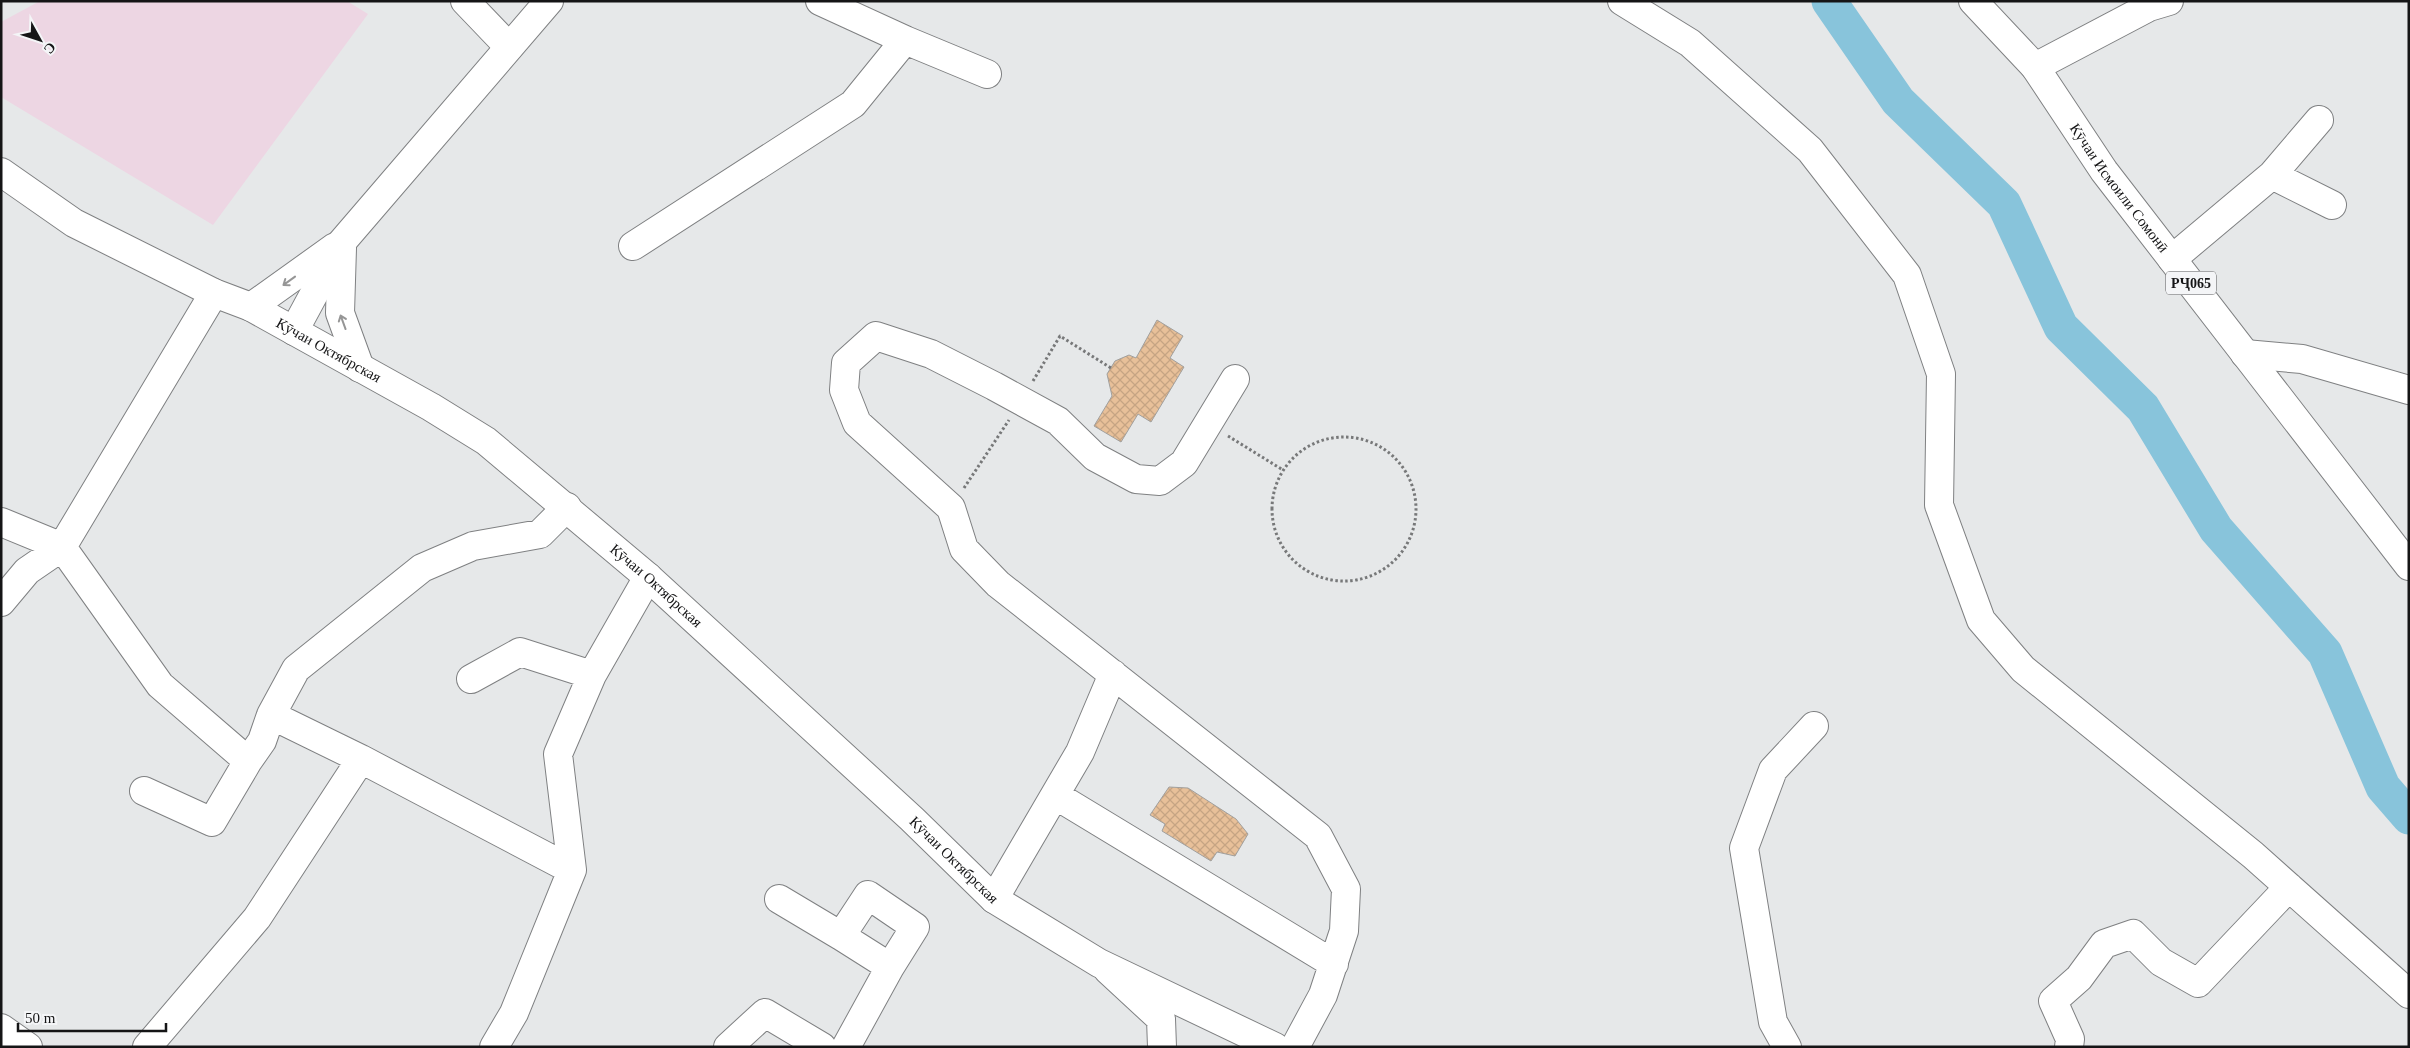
<svg xmlns="http://www.w3.org/2000/svg" width="2410" height="1048" font-family="Georgia,serif">
  <style>
    .education { fill: #edd6e3 }
    .lines { fill: none; stroke-linecap: round; stroke-linejoin: round }
    .river { stroke: #88c4db; stroke-width: 35 }
    .building { fill: url(#building-cross-hatch); stroke: #a1a09e }
    .minor-casing { stroke: #7f8082; stroke-width: 30 }
    .major-casing { stroke: #7f8082; stroke-width: 30 }
    .path { stroke: #777879; stroke-width: 3; stroke-dasharray: 2.5 2.5; stroke-linecap: butt }
    .minor { stroke: #fff; stroke-width: 28 }
    .major { stroke: #fff; stroke-width: 28 }
    .oneway { stroke: #969696 }
    .labels { text-anchor: middle; stroke-width: 4; stroke-linejoin: round; paint-order: stroke }
    .shield { fill: #f4f5f7; stroke: #58585a; stroke-width: 1 }
    .shield-label { font-size: 14px; font-weight: bold; fill: #151516 }
    .street-label { font-size: 15px; fill: #151516; stroke: #f4f5f7 }
  </style>
  <defs>
    <pattern id="building-cross-hatch" width="8" height="8" patternUnits="userSpaceOnUse" patternTransform="scale(1.25)"><rect width="8" height="8" fill="#e8c099"/><path d="M0 0l8 8M0 8l8-8" fill="none" stroke="#c6a483"/></pattern>
  </defs>
  <rect width="100%" height="100%" fill="#e6e8e9"/>
  <path class="education" d="M40 1H347L368 14 213 225 1 97V22Z"/>
  <g class="lines">
    <path class="river" d="M1829 1 1898 101 2004 204 2061 327 2143 408 2216 529 2325 653 2383 787 2409 817"/>
  </g>
  <path class="building" d="M1157 320 1183 336 1170 358 1184 367 1151 422 1138 414 1121 442 1094 426 1112 396 1107 374 1115 361 1129 355 1136 358Z
    M1169 787 1188 788 1236 819 1248 834 1235 856 1217 852 1211 861 1162 831 1165 824 1150 815Z"/>
  <g class="lines">
    <g class="minor-casing">
      <path id="minor" d="M465 1 509 47
        M1622 1 1690 43 1810 150 1907 275 1941 374 1939 505 1981 620 2023 669 2253 855 2409 994
        M905 40 987 74
        M2035 67 2149 7 2169 1
        M2272 175 2319 120
        M633 246 853 104 905 40 820 1
        M2172 259 2272 175 2332 205
        M214 293 62 547 160 685 248 761 262 741 271 715 361 759 572 870 558 754 592 675 648 577
        M2245 354 2302 359 2409 390
        M1235 379 1184 463 1160 481 1136 479 1095 457 1058 421 994 386 931 354 876 336 846 363 844 390 857 423 951 508 964 549 998 584 1318 836 1346 889 1344 931 1323 995 1295 1047
        M1 522 62 547
        M1 602 27 571 62 547
        M471 679 520 652 592 675
        M271 715 296 669 422 568 473 546 540 534 567 507
        M144 791 212 822 248 761
        M1055 795 1334 964
        M779 899 841 936 868 895 915 927 890 967 846 1047
        M994 899 1080 752 1113 674
        M841 936 890 967
        M1108 970 1161 1019 1162 1047
        M1 1028 28 1047
        M147 1047 257 918 361 759
        M494 1047 514 1013 572 870
        M728 1047 765 1013 822 1047
        M1787 1047 1773 1022 1744 848 1773 770 1814 726
        M2069 1047 2070 1039 2053 1001 2079 978 2104 944 2133 934 2161 962 2198 983 2289 887"/>
    </g>
    <g class="major-casing">
      <g id="major">
        <path id="s1" d="M1973 1 2035 67 2104 171 2409 566"/>
        <path id="s2" d="M1 172 74 223 214 293 251 307 431 407 486 441 648 577 912 819 994 899 1099 963 1275 1047"/>
        <path d="M342 248 340 313 360 368"/>
        <path d="M251 307 335 247"/>
        <path d="M294 331 342 242 549 1"/>
      </g>
    </g>
    <path class="path" d="M1033 381 1060 336 1111 368
      M1228 436 1283 470
      M1272 509a72 72 0 1 1 144 0a72 72 0 1 1-144 0Z
      M964 488 1009 420"/>
    <use href="#minor" class="minor"/>
    <use href="#major" class="major"/>
  </g>
  <defs><path id="oneway-shaft" d="M-6 0H5M1.5-3L5.5 0L1.5 3" fill="none" stroke-width="1.6" stroke-linecap="round" stroke-linejoin="round" transform="scale(1.25)"/></defs>
  <g class="oneway">
    <use href="#oneway-shaft" transform="translate(289 281) rotate(144)"/>
    <use href="#oneway-shaft" transform="translate(343 322) rotate(-110)"/>
  </g>
  <g class="labels">
    <rect class="shield" x="2166" y="271.5" width="50" height="23" rx="4"/>
    <g class="shield-label">
      <text x="2191" y="288">РҶ065</text>
    </g>
    <g class="street-label">
      <text dy="5" stroke="none"><textPath href="#s1" startOffset="238">Кӯчаи Исмоили Сомонӣ</textPath></text>
      <text dy="5" stroke="none"><textPath href="#s2" startOffset="374">Кӯчаи Октябрская</textPath></text>
      <text dy="5" stroke="none"><textPath href="#s2" startOffset="779">Кӯчаи Октябрская</textPath></text>
      <text dy="5" stroke="none"><textPath href="#s2" startOffset="1184">Кӯчаи Октябрская</textPath></text>
    </g>
  </g>
  <rect width="2410" height="1048" fill="none" stroke="#151516" stroke-width="5"/>
  <g transform="translate(40 40) rotate(130)" stroke="#f4f5f7" stroke-width="4" paint-order="stroke">
  <path d="M0-4L9 19L0 12L-9 19Z" fill="#151516"/>
  <text y="-8" font-size="14" font-weight="bold" text-anchor="middle" fill="#151516">С</text>
  </g>
  <path d="M18 1023v8h148v-8" fill="none" stroke="#151516" stroke-width="2.5"/>
  <text x="25" y="1023" font-size="15" fill="#151516" stroke="#f4f5f7" stroke-width="4" paint-order="stroke">50 m</text>
</svg>
